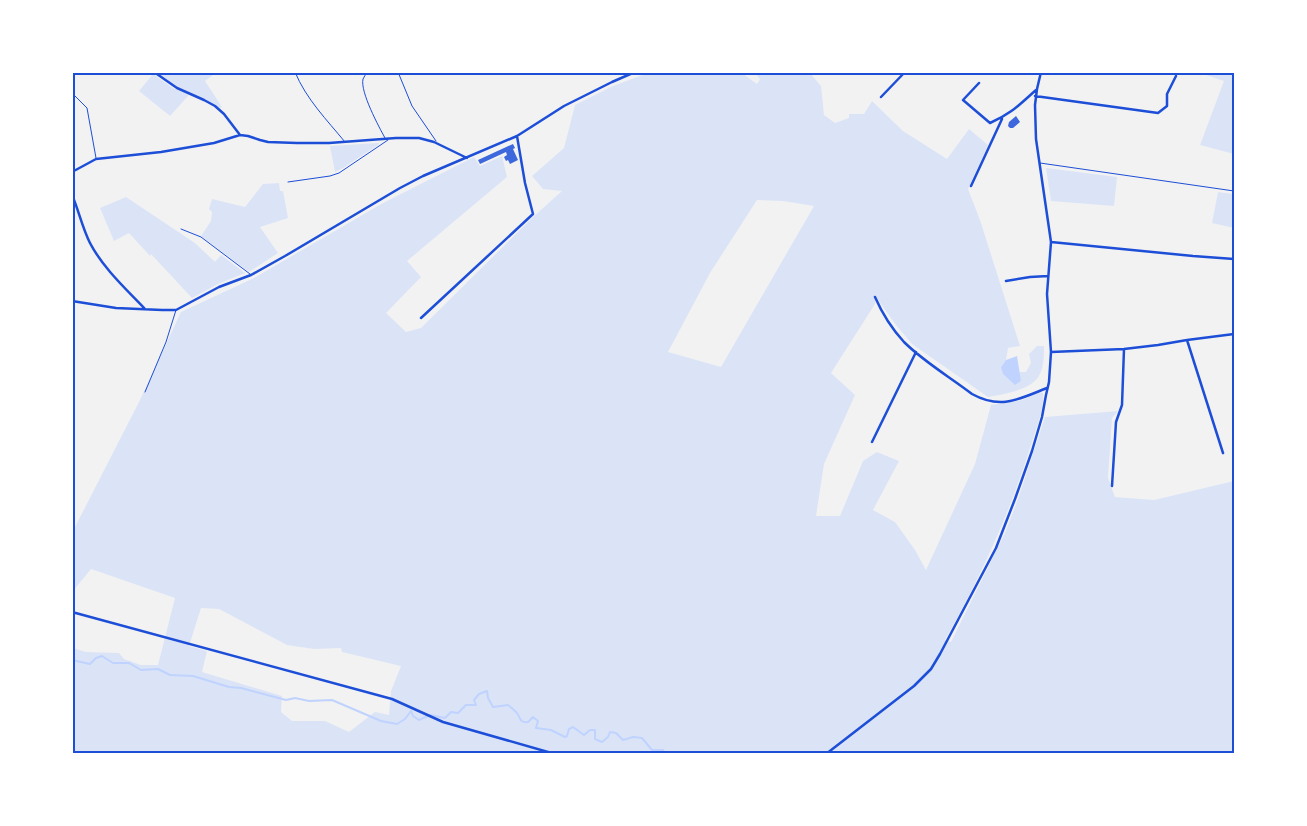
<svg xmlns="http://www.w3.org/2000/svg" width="1307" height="826" font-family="'PT Sans Narrow',sans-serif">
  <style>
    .green { fill: #dbe4f7; fill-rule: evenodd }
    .water { fill: #bfd3fe }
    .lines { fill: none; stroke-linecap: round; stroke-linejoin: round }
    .stream { stroke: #bfd3fe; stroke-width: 2 }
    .building { fill: #3d67dc }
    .service { stroke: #1d4ed8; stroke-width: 1 }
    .minor { stroke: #1d4ed8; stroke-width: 2.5 }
    .neatline { fill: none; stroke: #1d4ed8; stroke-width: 2 }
  </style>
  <rect width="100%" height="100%" fill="#f2f2f2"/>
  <path class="green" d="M160 73H216L205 81 222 107 220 108 205 99 178 87 161 76Z
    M648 73H742L757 84 760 79 755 73H810L821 86 824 115 835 123 849 118V114H864L872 101 903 131 947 159 969 129 988 145 968 189 980 220 1020 346 1008 348 1006 360 1001 367 1021 382 1019 372H1026L1031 363 1029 354 1037 346H1044C1044 355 1044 366 1040 374 1033 390 1004 394 988 397L912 344 896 325 876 297 875 304 831 373 855 395 824 464 816 516H840L863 461 877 452 899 461 873 510 895 522 915 550 926 570 975 464 991 405 1022 400 1040 392 1043 393C1044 410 1036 429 1031 445 1010 513 980 578 945 640L951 642 1005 533 1018 499 1045 417 1118 411 1112 418 1108 478 1115 497 1154 500 1234 481V753H73V648L86 652 119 653 124 659 141 665H158L175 598 91 569 73 591 72 534 74 529 139 402 181 312 254 278 383 203 474 157 480 166 502 156 507 177 407 261 421 277 386 313 406 332 421 328 533 217 562 191 543 189 532 176 564 148 575 105 613 86ZM757 200 783 201 814 206 721 367 668 352 710 273ZM201 608 219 609 287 645 314 649 341 648 342 652 401 666 391 691 389 715 375 712 349 732 325 721H292L281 712 282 696 202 672 207 651 189 646Z
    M1207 73H1234V154L1200 145 1224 81 1206 75Z
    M153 74 173 88 189 95 170 116 139 91Z
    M377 143H379L378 145 343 168 335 172 330 146Z
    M1046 168 1117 177 1114 206 1051 201Z
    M279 183 280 191H283L288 218 260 227 278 253 249 272 201 236 211 221 212 212 209 209 212 199 245 207 263 184Z
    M1218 192 1234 194V228L1212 223Z
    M126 197 195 243 215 262 221 255 245 273 218 284 192 298 151 254 150 256 129 233 114 241 100 208Z"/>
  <path class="water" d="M1017 356 1021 381 1015 385 1003 374 1001 367 1006 360Z"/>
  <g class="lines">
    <path class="stream" d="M72 660 90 664 96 658 102 656 113 663H129L141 670 158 669 170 675 193 676 229 687 241 688 286 700 295 698 309 701 332 700 381 721 397 724 405 719 411 711 413 716 419 720 430 715 445 718 451 712 458 713 466 705H476L474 700 479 694 487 691 488 698 493 707 508 705C511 707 514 710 517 713 521 719 520 723 528 722L533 717 538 721 536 728 551 730 565 737 567 736 569 729 573 727 584 735 590 730H595V739L602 742 608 737 610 732 616 733 623 740 633 737 642 738 652 750H663L665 754"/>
  </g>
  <path class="building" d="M1016 116 1020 122 1013 128H1010L1008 126 1009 122Z
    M513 144 515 148 513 149 518 160 510 164 508 160 506 161 504 157 507 155 506 152 480 164 478 160Z"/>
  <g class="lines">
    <path class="service" d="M295 72C306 99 327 120 345 142
      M367 72C366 74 364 77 363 79 360 92 379 127 385 138
      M398 72 412 106 436 141
      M72 93 87 108 96 158
      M1040 163 1234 191
      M288 182 330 176 339 173 388 140
      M181 229 201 237 250 274
      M145 392 166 342 176 310"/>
    <path class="minor" d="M154 72 177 88 204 100 215 106 224 114 240 135
      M979 83 963 100 990 123C1011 114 1019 105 1036 90
      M1035 96 1158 113 1167 106V94L1176 76
      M881 97 905 72
      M72 172 96 159 161 152 214 143 240 135 248 136 260 140 268 142 297 143H329L396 138H419L434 142 467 158
      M971 186 1002 119
      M72 195C79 211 82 227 90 243 103 268 126 289 145 309
      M1051 242 1193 256 1234 259
      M1006 281 1030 277 1048 276
      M875 297C882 313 892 329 904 342 924 362 950 377 972 394 1001 410 1019 399 1047 388
      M72 301 116 308 162 310H176L219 287 251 275 285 256 400 188 423 176 517 136 564 106 612 82 635 72
      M421 318 533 214 525 183 517 136
      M1187 340 1223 453
      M1051 352 1124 349 1158 345 1187 340 1234 334
      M872 442 916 352
      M1112 486 1116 422 1122 405 1124 349
      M72 612 392 699 443 722 555 754
      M826 754 914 686 931 669 940 654 996 548 1015 499 1032 451 1042 417 1046 395 1049 382 1051 352 1047 294 1051 242 1036 139 1035 105 1037 89 1041 72"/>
  </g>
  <rect width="1307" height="826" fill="none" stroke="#ffffff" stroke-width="148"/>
  <rect x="74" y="74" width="1159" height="678" class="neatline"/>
</svg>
